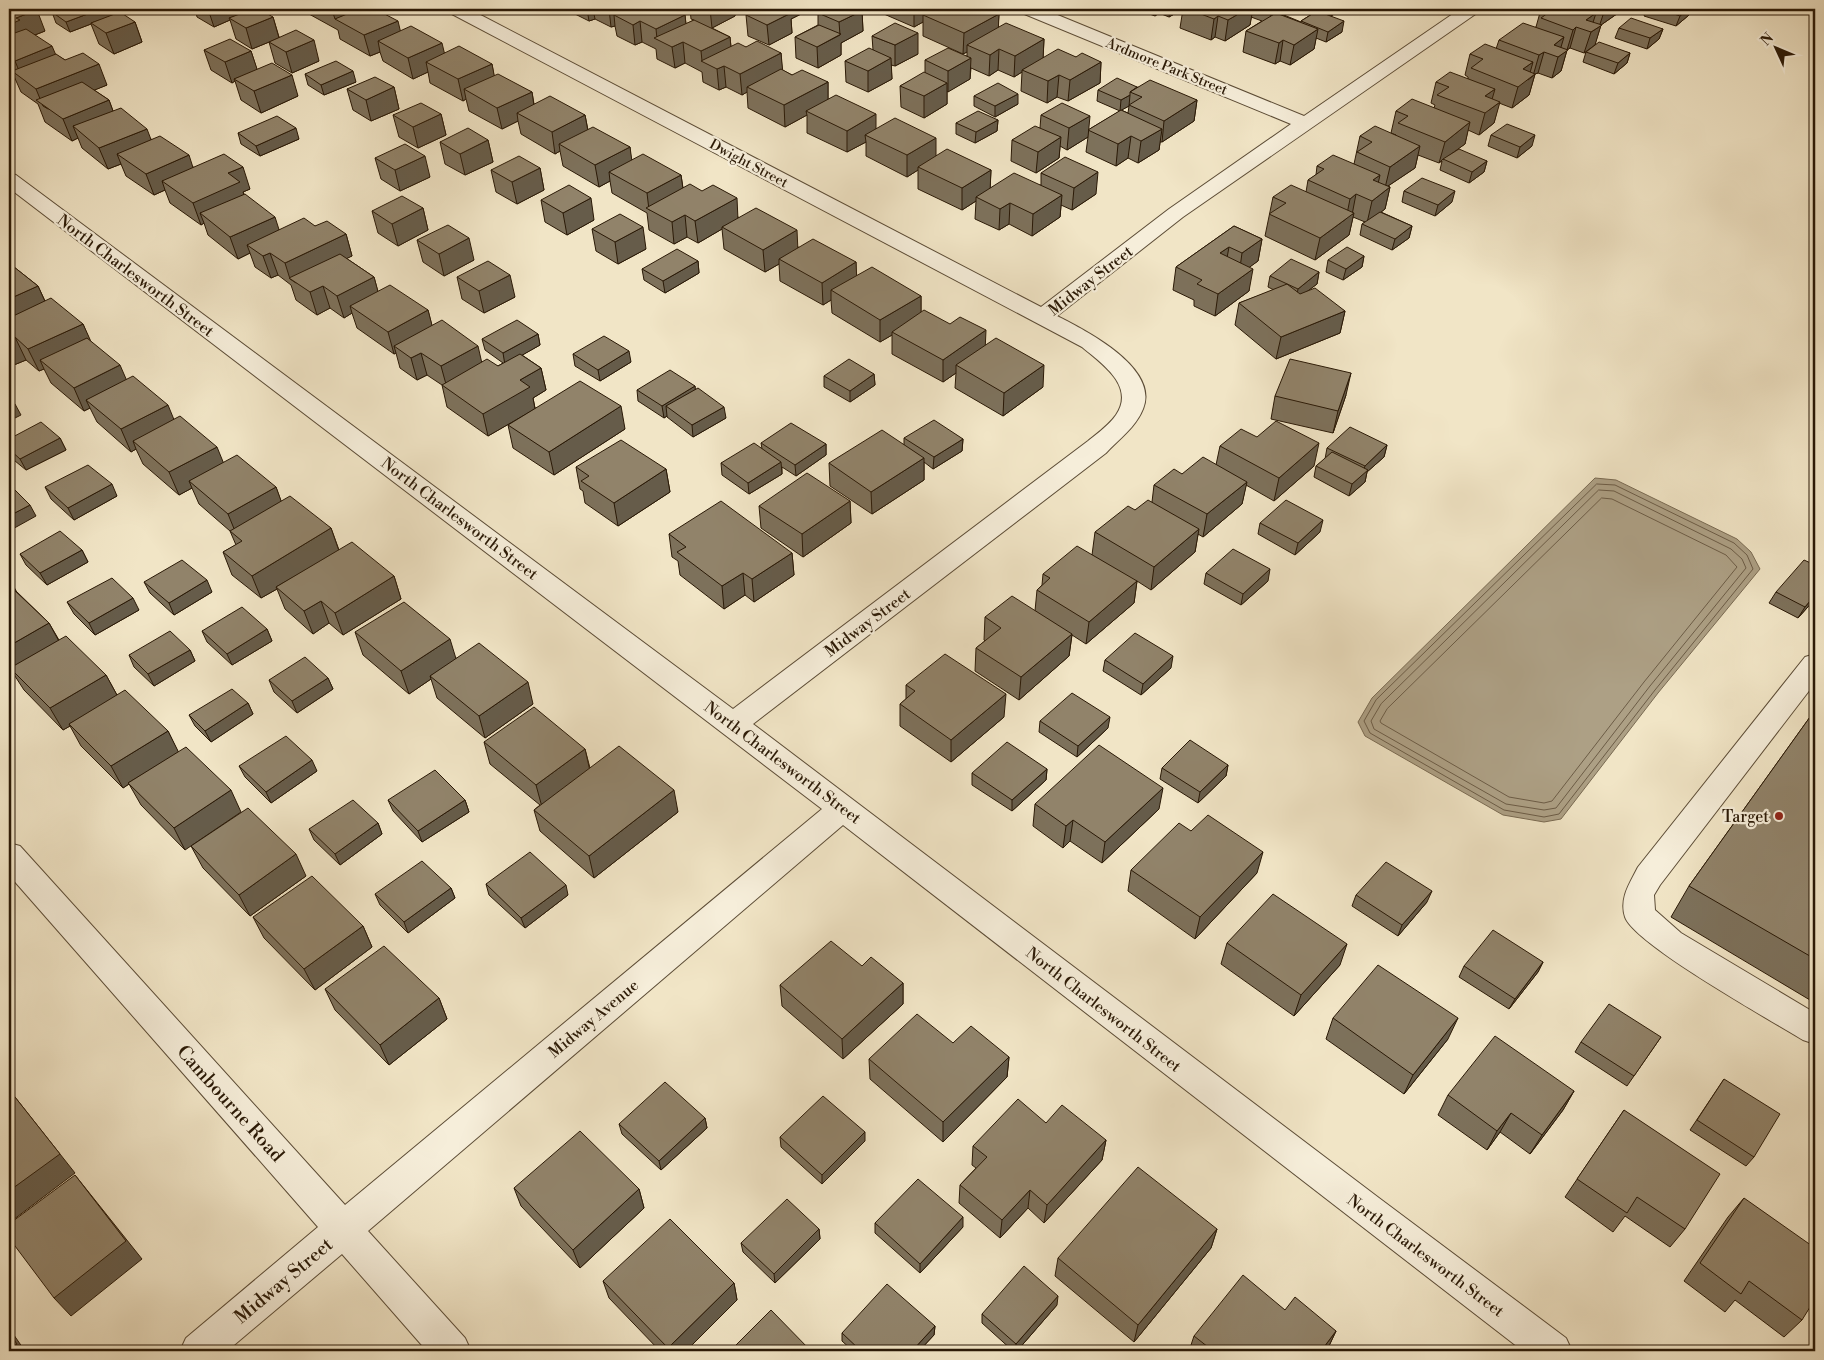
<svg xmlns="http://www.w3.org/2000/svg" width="1824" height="1360" font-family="'Libre Bodoni',serif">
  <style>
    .water { fill: #ada085; stroke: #796a52 }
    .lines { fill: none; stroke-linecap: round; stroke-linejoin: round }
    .shore { stroke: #6c5c46; stroke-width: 1 }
    .minor-casing { stroke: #5c4c36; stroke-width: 2 }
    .minor { fill: #f6eeda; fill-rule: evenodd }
    .wall { fill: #7d715b; stroke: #2a1906; fill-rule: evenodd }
    .shaded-wall { fill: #665c4a; stroke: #2a1906 }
    .building { fill: #91836a; stroke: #2a1906 }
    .poi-dot { fill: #8f2418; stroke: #f6eeda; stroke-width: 2 }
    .labels { text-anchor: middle; stroke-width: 4.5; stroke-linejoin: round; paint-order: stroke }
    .far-street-label { font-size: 14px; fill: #2a1906; stroke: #f6eeda }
    .street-label { font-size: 16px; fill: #2a1906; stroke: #f6eeda }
    .poi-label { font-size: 16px; fill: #2a1906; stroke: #f6eeda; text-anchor: end }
    .near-street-label { font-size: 19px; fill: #2a1906; stroke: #f6eeda }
  </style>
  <rect width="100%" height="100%" fill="#f1e5c6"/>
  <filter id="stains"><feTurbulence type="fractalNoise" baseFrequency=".004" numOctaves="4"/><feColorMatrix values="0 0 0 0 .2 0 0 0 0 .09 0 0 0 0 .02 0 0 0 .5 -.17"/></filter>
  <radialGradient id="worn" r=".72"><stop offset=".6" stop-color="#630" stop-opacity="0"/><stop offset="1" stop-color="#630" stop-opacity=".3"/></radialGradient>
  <path class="water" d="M1595 478 1616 480 1737 539 1751 552 1760 569 1658 693 1561 819 1544 822 1503 815 1365 736 1358 722 1372 698Z"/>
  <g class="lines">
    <path class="shore" d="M1597 484 1615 485 1734 543 1747 555 1753 569 1655 690 1559 814 1544 817 1504 810 1370 733 1364 721 1376 700Z
      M1599 490 1614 491 1731 549 1742 559 1746 568 1650 686 1556 808 1544 810 1506 804 1374 729 1371 721 1381 704Z
      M1602 498 1612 499 1726 555 1737 567 1644 682 1552 801 1544 803 1509 797 1381 723 1380 721 1387 709Z"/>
    <g class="minor-casing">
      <path id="minor" d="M447 9H469L1041 307 1169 209 1291 124 1022 13 1019 9H1043L1304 116 1460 9H1480L1477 13 1183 217 1057 316C1085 330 1160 368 1143 409 1136 427 1119 439 1106 453L753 724 1379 1198 1566 1338 1572 1351H1523L843 825 368 1231 465 1338 471 1351H427L342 1254 227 1351H180L186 1338 318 1227 9 875V843L20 846 345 1205 822 809 9 188V173L16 175 733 709 1088 441C1098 433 1109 425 1116 415 1136 386 1101 363 1082 347L450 13Z
        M1815 654V683L1660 885 1654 895 1655 910 1681 933 1815 1013V1044L1803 1040C1772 1021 1634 944 1625 917 1619 898 1630 883 1638 867L1805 657Z"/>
    </g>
    <use href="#minor" class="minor"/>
  </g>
  <path class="wall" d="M9 9 45 31 35 35 55 54 107 85 94 90 109 100 113 111 151 139 193 167 250 189 243 192 244 194 279 230 315 226 346 234 352 256 346 258 374 277 378 292 428 310 432 326 482 362 498 366 503 363 485 350 482 339 538 334 540 345 522 355 541 368 546 390 533 398 535 408 625 429 554 475 513 448 508 425 512 422 488 436 447 407 442 385 427 375 417 380 400 368 396 353 394 354 357 328 352 313 344 318 330 308 317 315 296 300 291 285 278 275 271 278 255 267 250 253 238 259 208 235 204 223 201 225 170 203 165 190 154 195 126 176 121 164 108 169 82 148 78 138 72 141 45 122 38 104 21 92 13 74 11 73H9Z
    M195 9H240L242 13 273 17 279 37 319 61 292 73 275 63 269 42 252 49 236 39 230 20 214 27 197 17Z
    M308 9H375L400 31 444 53 492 64 494 76 532 92 534 104 585 115 588 130 630 147 631 160 681 175 683 188 738 217 798 247 856 262V276L921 296V313L985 345 1043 387 1003 416 955 388 956 373 943 382 892 354V335L880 342 832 313 831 300 823 305 780 281 779 264 765 272 724 249 722 229 698 243 687 237 674 244 649 230 647 213 612 193 610 181 599 187 563 166 560 151 555 154 521 134 518 121 502 129 469 111 466 99 463 101 430 83 428 72 413 79 383 61 380 52 370 56 340 39 338 30 309 14Z
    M574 9H671L685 15 686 24 694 20 691 19 690 9H735V16L712 28 730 37 731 47H746L781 53 782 70 792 75 828 82V99L876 129 936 156 991 170 990 188 1041 185V173L1096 194 1072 210 1061 205 1060 217 1032 236 1009 224 999 230 975 219 976 201 962 210 918 189V170L907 177 866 156V142L847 152 807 133V115L785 127 748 108 747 92 742 95 726 87 719 90 703 82 702 72 685 63 675 68 657 59 656 49 642 42 635 45 617 36 615 26 611 27 595 19 589 21 575 14Z
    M759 9H811L791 19 792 33 769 45 748 36 746 15Z
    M877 9H965L969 10 999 14 998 28 1044 39 1043 58 1076 57 1101 62 1100 83 1068 101 1057 97 1047 103 1021 91 1022 72 1014 77 998 70 989 76 971 68 970 79 947 92V104L924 118 901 107 900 86 925 73V60L967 56V52L963 54 923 36V22L914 27 877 11Z
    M1136 9H1290V12L1284 15 1301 22V21L1315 12 1306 9H1343L1331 16 1342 32 1326 42 1316 38 1314 49 1290 65 1280 61 1275 64 1243 52 1246 31 1262 21 1251 17 1250 25 1225 41 1215 37 1211 40 1180 28 1183 9 1169 17 1159 13 1155 16Z
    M1541 9H1622L1621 11 1601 25 1595 44 1630 53 1627 63 1614 74 1583 62 1586 52 1584 53 1570 48 1567 50 1561 71 1552 78 1538 73 1535 74 1529 95 1512 108 1499 103 1494 123 1479 135 1468 130 1465 144 1453 152 1487 161 1484 172 1469 183 1440 170 1442 161 1439 163 1418 155 1415 168 1388 186 1390 187 1385 209 1381 212 1412 226 1409 238 1392 250 1360 235 1362 224 1365 222 1353 217 1349 235 1315 260 1265 236 1273 197 1306 192 1308 180 1316 175 1317 166 1354 164 1360 136 1395 135H1396L1391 133 1396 111 1434 108 1435 105 1431 103 1436 82 1468 79V77L1465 75 1470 54 1496 49 1499 40 1536 27Z
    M1647 9H1691L1689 15 1676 26 1644 16Z
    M862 11 863 31 841 43V55L818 68 796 58 795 37 818 25V13Z
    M52 12 114 14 135 22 142 42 114 54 99 44 91 24 70 32 56 23Z
    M1619 28 1663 29 1659 39 1647 49 1615 38Z
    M872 36 918 54 895 66 891 65 892 79 868 92 846 82 845 61 873 50Z
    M204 50 251 51 257 70 298 96 261 113 241 100 235 81 232 83 211 70Z
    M305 74 356 82 324 95 308 85Z
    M394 87 399 109 371 121 353 110 347 89Z
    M1137 87 1197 100 1194 121 1162 142H1160L1159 150 1138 163 1128 158 1116 166 1086 152 1088 137 1067 150 1060 146 1059 158 1036 173 1011 161 1012 140 1040 128 1041 115 1088 130 1120 111 1097 101 1098 90ZM1129 106 1128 113 1121 110Z
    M974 96 1018 104 995 117 974 106Z
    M441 114 446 135 418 148 399 137 393 115Z
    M998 120 997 131 975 143 956 134V123Z
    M238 133 299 139 260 156 241 144Z
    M1491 135 1532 146 1517 158 1488 146Z
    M488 140 493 162 465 175 445 164 440 142Z
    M375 158 430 177 400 191 381 179Z
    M540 168 544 190 517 204 496 192 491 170Z
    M1404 191 1452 202 1435 216 1402 202Z
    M541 200 594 220 567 235 545 222Z
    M423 208 428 230 398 246 378 233 372 211Z
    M1234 226 1262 239 1258 261 1249 267V291L1215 316 1194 306V300L1173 290 1176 267Z
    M592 229 646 249 618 264 596 251Z
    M417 240 474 260 444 276 423 262Z
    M1364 256 1362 267 1343 280 1326 272 1328 260Z
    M698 261 699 273 665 293 644 280 642 269Z
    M9 263 38 286 45 301 83 324 90 341 126 380 174 419 223 463 276 487 281 501 331 528 339 550 394 576 401 599 343 635 329 623 313 634 285 609 277 589 261 598 232 575 223 552 236 545 230 531 199 504 192 488 179 495 143 464 136 449 131 452 97 422 90 408 84 411 51 383 44 369 39 371 26 360 9 367Z
    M1319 272 1317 284 1306 292 1345 311 1340 333 1276 359 1235 325 1239 303 1274 290 1268 287 1270 276Z
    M457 277 515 297 484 313 462 299Z
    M573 354 631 362 600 381 575 366Z
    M874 374 875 385 850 402 824 387V376Z
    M695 386V389L726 418 693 437 667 417V416L664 418 638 401 637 390Z
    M1346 395 1333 433 1271 419 1275 396Z
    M60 438 66 450 26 470 9 456V439Z
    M904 438 963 439 962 451 933 469 924 462V480L872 514 830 486 829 463 904 445Z
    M761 443 826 444V455L796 476 782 467V474L749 494 722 475 721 463 762 449Z
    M1387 445 1384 457 1367 472 1365 482 1349 496 1314 477 1316 466 1325 459 1327 448Z
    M1220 446 1314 466 1274 501 1246 485 1242 504 1203 537 1198 534 1195 552 1151 590 1137 581 1134 603 1086 644 1072 635 1069 656 1019 700 975 671 976 648 985 641 984 640 985 617 1035 611 1037 590 1042 585 1043 574 1092 555 1095 532 1135 510 1152 502 1154 485 1182 474 1216 465Z
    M576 467 666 469 670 492 618 526 585 503 583 491 580 489Z
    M45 487 117 496 74 520 51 499Z
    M850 501 851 523 803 557 761 528 759 506Z
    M1260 523 1320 532 1295 555 1258 534Z
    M669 534 792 553 794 575 754 602 745 595 724 609 680 575 678 561 672 557Z
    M82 550 88 562 47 585 26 565 20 554Z
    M1206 573 1268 581 1241 605 1204 584Z
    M9 578 16 591 49 623 59 640 106 675 117 695 168 731 178 752 185 850 141 805 129 784 123 788 81 746 70 726 63 730 24 690 13 673 9 676Z
    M144 582 212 592 174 615 150 593Z
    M1776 592 1815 599 1798 618 1769 603Z
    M67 602 139 610 95 635 74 614Z
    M267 629 272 641 232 665 207 642 202 631Z
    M355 632 456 658 533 704 485 738 437 698 431 679 409 694 363 655Z
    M190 650 195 661 154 686 134 667 129 655Z
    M1105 660 1171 668 1141 695 1103 671Z
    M328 678 333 689 297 713 274 692 269 680Z
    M906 685 1004 717 951 762 900 726V704L906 699Z
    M248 703 253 714 211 742 195 726 189 715Z
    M1815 710V1003L1671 917 1689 886Z
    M1040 721 1108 728 1077 757 1039 732Z
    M484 742 585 749 590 768 678 812 594 878 540 831 534 810 540 805 490 764Z
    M1228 765 1226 776 1198 803 1160 779 1162 768Z
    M239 766 317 771 271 803 245 777Z
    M1047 769 1046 780 1012 811 972 785V773Z
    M388 800H465L469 812 422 842 393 811Z
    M1035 804 1159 809 1102 863 1070 841 1063 848 1033 826Z
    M378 823 382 834 340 865 314 840 309 829Z
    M1191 831 1257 873 1195 939 1128 891 1131 870Z
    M191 846 306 876 250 916 203 868Z
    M486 884 568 895 525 928 489 895Z
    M451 888 455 898 408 933 380 905 375 894Z
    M1356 895 1427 902 1398 936 1352 906Z
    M253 917 363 926 372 947 315 990 264 938Z
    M1227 943 1340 965 1294 1016 1221 964Z
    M1543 962 1538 972 1509 1009 1459 977 1464 966Z
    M862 966 903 983V1004L843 1059 782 1006 780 985Z
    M325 989 439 998 447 1019 389 1065 335 1010Z
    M1333 1018 1448 1039 1404 1094 1326 1039Z
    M1661 1037 1627 1086 1575 1052 1581 1042Z
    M953 1043 1009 1057 1007 1077 943 1142 870 1079 869 1059Z
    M1724 1079 1754 1157 1746 1166 1690 1130Z
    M1574 1091 1563 1110 1530 1154 1500 1132 1487 1150 1438 1115 1448 1095Z
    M1624 1110 1685 1229 1670 1247 1625 1216 1613 1232 1565 1197Z
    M705 1118 707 1128 661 1170 622 1134 619 1124Z
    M1046 1123 1106 1140 1102 1160 1044 1223 1028 1208 1000 1238 959 1203 960 1185 976 1168 972 1165 973 1146Z
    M780 1137 865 1141 822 1184 781 1147Z
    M514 1188 639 1189 644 1208 580 1268 521 1206Z
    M1744 1198 1802 1320 1784 1337 1735 1300 1725 1312 1684 1281 1728 1217Z
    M875 1223 963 1227 920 1273 875 1233Z
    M819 1229 820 1239 775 1283 743 1252 741 1243Z
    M1217 1229 1211 1248 1134 1342 1055 1276 1058 1258Z
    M603 1281 734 1283 737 1300 686 1351H660L609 1298Z
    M1057 1305 1017 1351H1013L982 1323V1314Z
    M1285 1310 1336 1331 1328 1348 1325 1351H1189L1194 1336Z
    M935 1326 934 1335 919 1351H853L842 1341V1333Z"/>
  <path class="shaded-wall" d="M101 9H113L115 15 91 23V24L70 32 66 22Z
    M208 9H240L242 15 229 18 230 20 214 27Z
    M334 9H369L335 19 332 10Z
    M587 9H593L595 19 589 21Z
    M609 9H640L614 15 615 26 611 27Z
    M710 9H735V16L712 28Z
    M788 9H811L791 19 792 33 769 45 767 25 789 14Z
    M914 9H941L923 15V22L914 27Z
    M1155 9H1160L1159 13 1155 16Z
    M1170 9H1183L1169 17Z
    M1247 9H1253L1250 25 1225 41 1228 20Z
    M1279 9H1290V12L1270 24 1271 14Z
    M1331 9H1343L1329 17Z
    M1605 9H1622L1621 11 1601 25 1595 45 1584 53 1591 32 1599 27Z
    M1688 9H1691L1689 15 1676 26 1680 16Z
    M37 10 45 31 27 38 9 49V25L16 18Z
    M862 11 863 31 841 43V55L818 68 817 47 840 35 839 22Z
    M1596 13 1590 32 1586 20Z
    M999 14 998 35 967 45V52L963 54 964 33Z
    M685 15 687 36 657 39 656 29Z
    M1218 16 1215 37 1211 40 1214 19Z
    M273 17 279 38 252 49 246 28Z
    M398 21 403 42 378 41 380 52 370 56 364 35Z
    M640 21 642 42 635 45 633 25Z
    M1344 21 1342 32 1326 42 1328 32Z
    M135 22 142 42 114 54 106 33Z
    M1576 27 1570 48 1567 50 1561 71 1552 78 1558 57 1567 50 1573 30Z
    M1318 29 1314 49 1290 65 1294 45Z
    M1663 29 1659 39 1647 49 1650 38Z
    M918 33V54L895 66V45Z
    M730 37 732 58 702 61 701 51Z
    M1564 37 1558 57 1554 45Z
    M1044 39 1043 60 1022 70V72L1014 77 1015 56Z
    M314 40 319 61 292 73 286 52Z
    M1283 40 1280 61 1275 64 1279 43Z
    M683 42 685 63 675 68 672 47Z
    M442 43 447 64 426 62 428 72 413 79 408 58Z
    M52 46 61 67 22 78 15 61Z
    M999 49 998 70 989 76 990 55Z
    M251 51 258 72 234 79 235 81 232 83 225 62Z
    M1544 52 1538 73 1535 74 1529 95 1512 108 1523 69 1533 62 1528 80 1533 76 1539 55Z
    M781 53 783 74 747 87V92L742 95 740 74Z
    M1630 53 1627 63 1614 74 1618 63Z
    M891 58 892 79 868 92V71Z
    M971 58 970 79 948 92V71Z
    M1101 62 1100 83 1068 101 1070 80Z
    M99 64 107 85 48 109 43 106 36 89Z
    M492 64 496 85 464 89 466 99 463 101 458 79Z
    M724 66 726 87 719 90 717 69Z
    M353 71 356 82 324 95 321 85Z
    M292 75 298 96 261 113 254 91Z
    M1059 75 1057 97 1047 103 1048 81Z
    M828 82V103L806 111 807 115 785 127 784 105Z
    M947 83V104L924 118V96Z
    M394 87 399 109 371 121 366 100Z
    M1495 89 1489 110 1500 102 1494 123 1479 135 1485 113V96Z
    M532 92 535 113H517L518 121 502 129 497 108Z
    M1018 94V104L995 117V106Z
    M1130 95 1129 106 1120 111 1121 100Z
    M109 100 117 122 73 126 78 138 72 141 63 119Z
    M1197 100 1194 121 1162 142 1164 121Z
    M441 114 446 135 418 148 413 127Z
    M876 114V136L865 135 866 142 847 152V131Z
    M585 115 589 137 559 144 560 151 555 154 552 132Z
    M1090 116 1088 137 1067 150 1069 128Z
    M998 120 997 131 975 143 976 132Z
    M1470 122 1465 144 1443 160V159L1439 163 1445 142Z
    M296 128 299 139 260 156 256 146Z
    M147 129 155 150 117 154 121 164 108 169 99 148Z
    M1162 129 1159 150 1138 163 1141 141Z
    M1535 135 1532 146 1517 158 1520 147Z
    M1131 136 1128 158 1116 166 1118 144Z
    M1061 137 1059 158 1036 173 1038 152Z
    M936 138V160L918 167V170L907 177V155Z
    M488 140 493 162 465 175 460 154Z
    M1420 146 1415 168 1385 188 1390 167Z
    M630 147 633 169 609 172 610 181 599 187 595 165Z
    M189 155 196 177 162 181 165 190 154 195 146 174Z
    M425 156 430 177 400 191 395 170Z
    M1487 161 1484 172 1469 183 1472 172Z
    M243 167 250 189 243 192 247 204 200 213 204 223 201 225 193 203 228 173Z
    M540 168 544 190 517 204 512 182Z
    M991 170 990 192 976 197V201L962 210V188Z
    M1098 172 1096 194 1072 210 1074 188Z
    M681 175 684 196 649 210 647 193Z
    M1380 175 1375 197 1373 180Z
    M1390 187 1385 209 1367 223 1372 201Z
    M1455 191 1452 202 1435 216 1438 205Z
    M1356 194 1352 215 1354 213 1349 235 1315 260 1320 238 1346 219 1350 199Z
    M1062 195 1060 217 1032 236 1033 214Z
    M591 198 594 220 567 235 563 213Z
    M737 198 738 220 722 227V229L698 243 695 221Z
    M1010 203 1009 224 999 230 1000 209Z
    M423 208 428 230 398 246 392 224Z
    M685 215 687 237 674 244 672 222Z
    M275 217 282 239 247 245 250 253 238 259 230 237Z
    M1412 226 1409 238 1392 250 1395 239Z
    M643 227 646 249 618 264 615 242Z
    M797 230 798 252 779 259V264L765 272 763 250Z
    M346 234 352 256 296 283 290 279 285 263Z
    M469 238 474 260 444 276 439 254Z
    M1262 239 1258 261 1239 275 1242 253Z
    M1229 247 1225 269 1220 253Z
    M270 253 278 275 271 278 263 256Z
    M1364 256 1362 267 1343 280 1346 269Z
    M698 261 699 273 665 293 663 281Z
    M856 262 857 284 831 290V300L823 305 822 283Z
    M1253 269 1249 291 1215 316 1218 294Z
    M1319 272 1317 284 1296 300 1298 289Z
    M510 275 515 297 484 313 479 291Z
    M374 277 380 299 350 306 352 313 344 318 337 296Z
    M38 286 48 308 9 326V299Z
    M323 286 330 308 317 315 310 292Z
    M921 296V318L892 332V335L880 342V320Z
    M428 310 434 333 394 346 396 353 394 354 388 332Z
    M1345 311 1340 333 1276 359 1281 337Z
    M83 324 93 346 40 360 44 369 39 371 28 349Z
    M986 330 985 352 956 365V373L943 382V360Z
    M538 334 540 345 505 365 503 353Z
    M15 337 26 360 9 367V340Z
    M478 346 483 368 447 388 441 366Z
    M629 351 631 362 600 381 598 370Z
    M421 353 427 375 417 380 411 358Z
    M120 365 130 388 86 400 90 408 84 411 74 388Z
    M1044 365 1043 387 1003 416 1004 393Z
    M541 368 546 390 533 398 535 409 488 436 483 414 520 380Z
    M1351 373 1346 395 1333 433 1338 411Z
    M874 374 875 385 850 402V391Z
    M695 386 696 398 666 406 667 416 664 418 662 406Z
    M15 404 21 415 9 421V407Z
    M168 405 177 427 133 441 136 449 131 452 121 429Z
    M621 406 625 429 554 475 549 452Z
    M724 407 726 418 693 437 692 425Z
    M60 438 66 450 26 470 20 459Z
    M963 439 962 451 933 469 934 457Z
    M1319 443 1314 466 1274 501 1279 478Z
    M826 444V455L796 476 795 465Z
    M1387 445 1384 457 1367 472 1365 482 1349 496 1352 484 1362 475 1365 466Z
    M217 447 226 469 189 481 192 488 179 495 169 472Z
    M924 458V480L872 514 871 492Z
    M781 462 782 474 749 494 748 483Z
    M666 469 670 492 618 526 614 503Z
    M1247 482 1242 504 1203 537 1207 514Z
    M112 484 117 496 74 520 68 508Z
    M276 487 284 509 237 536 228 514Z
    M850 501 851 523 803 557 802 534Z
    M30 505 36 516 9 531V516Z
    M1323 520 1320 532 1295 555 1298 543Z
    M331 528 339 551 276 587 277 589 261 598 252 576Z
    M1199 529 1195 552 1151 590 1154 567Z
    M82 550 88 562 47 585 40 573Z
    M792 553 794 575 754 602 752 579Z
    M1270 569 1268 581 1241 605 1243 594Z
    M743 573 745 595 724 609 722 586Z
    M394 576 401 599 343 635 335 613Z
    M9 578 16 591 9 595Z
    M207 580 212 592 174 615 169 603Z
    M1137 581 1134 603 1086 644 1089 622Z
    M1815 595V599L1798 618 1805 607Z
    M133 598 139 610 95 635 89 623Z
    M321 601 329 623 313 634 304 611Z
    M49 623 61 645 10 668 13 673 9 676V646Z
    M267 629 272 641 232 665 227 654Z
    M1072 634 1069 656 1019 700 1021 677Z
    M450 639 457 662 430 676 431 679 409 694 401 671Z
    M190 650 195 661 154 686 148 674Z
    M1173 656 1171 668 1141 695 1143 684Z
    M106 675 118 697 69 724 70 726 63 730 50 708Z
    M328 678 333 689 297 713 292 701Z
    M528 682 533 704 485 738 479 716Z
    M1006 694 1004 717 951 762V740Z
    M248 703 253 714 211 742 205 731Z
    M1110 717 1108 728 1077 757 1078 746Z
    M168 731 179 753 128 783 129 784 123 788 111 766Z
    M585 749 590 771 542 807 536 785Z
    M312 760 317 771 271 803 266 792Z
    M1228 765 1226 776 1198 803 1200 792Z
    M1047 769 1046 780 1012 811V800Z
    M1163 788 1159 809 1102 863 1105 842Z
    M231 790 241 812 185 850 174 828Z
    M674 790 678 812 594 878 589 856Z
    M465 800 469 812 422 842 418 831Z
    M1073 820 1070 841 1063 848 1066 826Z
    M378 823 382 834 340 865 335 854Z
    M1263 852 1257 873 1195 939 1200 917Z
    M296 854 306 876 250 916 239 895Z
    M566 885 568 895 525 928 521 918Z
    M451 888 455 898 408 933 404 922Z
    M1432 891 1427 902 1398 936 1402 925Z
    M363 926 372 947 315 990 304 969Z
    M1347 944 1340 965 1294 1016 1301 995Z
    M1543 962 1538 972 1509 1009 1515 999Z
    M903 983V1004L843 1059 842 1039Z
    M439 998 447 1019 389 1065 380 1045Z
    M1458 1018 1448 1039 1404 1094 1413 1075Z
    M1009 1057 1007 1077 943 1142V1122Z
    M1574 1091 1563 1110 1530 1154 1542 1135Z
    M11 1092 75 1173 9 1223V1191Z
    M1511 1113 1500 1132 1487 1150 1497 1131Z
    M705 1118 707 1128 661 1170 659 1161Z
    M865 1132V1141L822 1184V1175Z
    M1106 1140 1102 1160 1044 1223 1047 1205Z
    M75 1175 142 1259 71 1316 54 1298Z
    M639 1189 644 1208 580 1268 573 1250Z
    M1030 1190 1028 1208 1000 1238 1002 1220Z
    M963 1217V1227L920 1273V1264Z
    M819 1229 820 1239 775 1283 774 1274Z
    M1217 1229 1211 1248 1134 1342 1138 1325Z
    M734 1283 737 1300 686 1351H669L668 1348Z
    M1058 1296 1057 1305 1017 1351H1016V1344Z
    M935 1326 934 1335 919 1351H912Z
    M9 1328 25 1351H9Z
    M1336 1331 1328 1348 1325 1351H1321Z"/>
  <path class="building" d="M9 9H34L37 10 16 18 20 20 9 25Z
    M62 9H101L66 22 52 12Z
    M253 9H259L273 17 246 28 229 18Z
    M359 9H375L398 21 364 35 335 19Z
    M628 9H671L685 15 656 29 640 21 633 25 614 15Z
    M759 9H782L791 13 767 25 746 15Z
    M826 9H858L862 11 839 22 818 13Z
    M936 9H965L969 10 971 9H986L999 14 964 33 923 15Z
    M1188 9H1247L1228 20 1218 16 1214 19Z
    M1259 9H1279L1271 14Z
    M1547 9H1585L1596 13 1586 20 1602 25 1591 32 1576 27 1573 30 1541 18 1552 10Z
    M1659 9H1688L1680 16Z
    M1317 11 1344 21 1328 32 1301 21Z
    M120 12 135 22 106 33 91 23Z
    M1276 13 1318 29 1294 45 1283 40 1279 43 1246 31Z
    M1631 18 1663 29 1650 38 1619 28Z
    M694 20 730 37 701 51 683 42 672 47 654 38Z
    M895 23 918 33 895 45 872 36Z
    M1006 23 1044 39 1015 56 999 49 990 55 967 45Z
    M1523 23 1564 37 1554 45 1568 50 1558 57 1544 52 1539 55 1499 40Z
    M819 25 841 34 817 47 795 37Z
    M411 26 442 43 408 58 378 41Z
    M26 29 52 46 15 61 9 57V35Z
    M296 30 314 40 286 52 269 42Z
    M230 39 251 51 225 62 204 50Z
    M757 41 781 53 740 74 724 66 717 69 701 61 738 43 746 47Z
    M1599 42 1630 53 1618 63 1586 52Z
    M1485 44 1533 62 1523 69 1535 74 1518 87 1471 68 1483 59 1470 54Z
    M459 46 492 64 458 79 426 62Z
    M869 48 891 58 868 71 845 61Z
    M948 48 971 58 948 71 925 60Z
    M1058 49 1076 57 1082 53 1101 62 1070 80 1059 75 1048 81 1022 70Z
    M83 53 99 64 36 89 12 71 56 54 65 60Z
    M336 61 353 71 321 85 305 74Z
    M272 63 292 75 254 91 234 79Z
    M781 69 792 75 802 70 828 82 784 105 747 87Z
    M924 72 947 83 924 96 900 86Z
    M1450 72 1495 89 1485 96 1500 102 1485 113 1437 95 1449 87 1436 82Z
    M498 74 532 92 497 108 464 89Z
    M375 77 394 87 366 100 347 89Z
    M1117 78 1137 87 1130 92V95L1121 100 1098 90Z
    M1150 80 1197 100 1164 121 1129 105 1142 97 1130 92Z
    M82 82 109 100 63 119 36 100Z
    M998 83 1018 94 995 106 974 96Z
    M836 95 876 114 847 131 806 111Z
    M550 96 585 115 552 132 517 113Z
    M1412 99 1470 122 1445 142 1398 123 1408 116 1396 111Z
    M421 103 441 114 413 127 393 115Z
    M1062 103 1090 116 1069 128 1041 115Z
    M121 108 147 129 99 148 73 126Z
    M1121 110 1162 129 1141 141 1131 136 1118 144 1088 130Z
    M978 111 998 120 976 132 956 123Z
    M277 116 296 128 256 146 238 133Z
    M895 118 936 138 907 155 865 135Z
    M1507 124 1535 135 1520 147 1491 135Z
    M1035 126 1061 137 1038 152 1012 140Z
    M1375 126 1420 146 1390 167 1357 152 1372 142 1360 136Z
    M593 127 630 147 595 165 559 144Z
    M468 128 488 140 460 154 440 142Z
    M160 136 189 155 146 174 117 154Z
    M405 144 425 156 395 170 375 158Z
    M947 149 991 170 962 188 918 167Z
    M1459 149 1487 161 1472 172 1443 159Z
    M224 154 243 167 228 173 240 182 193 203 162 181Z
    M643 154 681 175 647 193 609 172Z
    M1333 155 1380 175 1373 180 1390 187 1372 201 1356 194 1350 199 1308 180 1324 169 1317 166Z
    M519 156 540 168 512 182 491 170Z
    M1065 157 1098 172 1074 188 1041 173Z
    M1014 173 1062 195 1033 214 1010 203 1000 209 976 197Z
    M1422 178 1455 191 1438 205 1404 191Z
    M690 184 702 191 713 185 737 198 695 221 685 215 672 222 646 208Z
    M569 185 591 198 563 213 541 200Z
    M1291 185 1354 213 1320 238 1269 214 1286 203 1273 197Z
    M245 194 275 217 230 237 200 213Z
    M402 196 423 208 392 224 372 211Z
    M756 208 797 230 763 250 722 227Z
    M1380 212 1412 226 1395 239 1362 224Z
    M620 214 643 227 615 242 592 229Z
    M304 218 315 226 327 221 346 234 285 263 270 253 263 256 247 245Z
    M448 225 469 238 439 254 417 240Z
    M1234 226 1262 239 1242 253 1229 247 1220 253 1253 269 1218 294 1197 284 1202 280 1176 267Z
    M813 239 856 262 822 283 779 259Z
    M1347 247 1364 256 1346 269 1328 260Z
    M677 249 698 261 663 281 642 269Z
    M340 254 374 277 337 296 323 286 310 292 289 278Z
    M1291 259 1319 272 1298 289 1270 276Z
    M488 261 510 275 479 291 457 277Z
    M9 263 38 286 9 299Z
    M872 267 921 296 880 320 831 290Z
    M1287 284 1300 294 1315 288 1345 311 1281 337 1239 303Z
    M390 285 428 310 388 332 350 306Z
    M51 298 83 324 28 349 15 337 9 340V318Z
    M924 310 950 324 960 317 986 330 943 360 892 332Z
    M442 320 478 346 441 366 421 353 411 358 394 346Z
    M517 320 538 334 503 353 482 339Z
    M604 336 629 351 598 370 573 354Z
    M87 338 120 365 74 388 40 360Z
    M996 338 1044 365 1004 393 956 365Z
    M520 354 541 368 520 380 530 387 483 414 442 385 487 359 498 366Z
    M849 359 874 374 850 391 824 376Z
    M1290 359 1351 373 1338 411 1275 396Z
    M670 370 695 386 662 406 637 390Z
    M133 376 168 405 121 429 86 400Z
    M580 381 621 406 549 452 508 425Z
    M698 388 724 407 692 425 666 406Z
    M9 397 15 404 9 407Z
    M180 416 217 447 169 472 133 441Z
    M934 420 963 439 934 457 904 438Z
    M1276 421 1319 443 1279 478 1220 446 1241 429 1257 437Z
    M41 422 60 438 20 459 9 449V439Z
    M791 423 826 444 795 465 761 443Z
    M1350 427 1387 445 1365 466 1327 448Z
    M882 430 924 458 871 492 829 463Z
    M621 440 666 469 614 503 581 481 589 476 576 467Z
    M754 443 781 462 748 483 721 463Z
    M1332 452 1368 470 1352 484 1316 466Z
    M237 455 276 487 228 514 189 481Z
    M1203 457 1247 482 1207 514 1154 485 1174 469 1182 474Z
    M88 465 112 484 68 508 45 487Z
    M807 473 850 501 802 534 759 506Z
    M15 490 30 505 9 516V494Z
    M290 496 331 528 252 576 223 552 242 541 230 531Z
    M1148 500 1199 529 1154 567 1095 532 1128 506 1135 510Z
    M1286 500 1323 520 1298 543 1260 523Z
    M721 501 792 553 752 579 743 573 722 586 677 552 686 547 669 534Z
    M60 531 82 550 40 573 20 554Z
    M352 542 394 576 335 613 321 601 304 611 276 587Z
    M1077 546 1137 581 1089 622 1037 590 1050 578 1043 574Z
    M1233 549 1270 569 1243 594 1206 573Z
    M182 560 207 580 169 603 144 582Z
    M1804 560 1815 565V595L1805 607 1776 592Z
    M112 578 133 598 89 623 67 602Z
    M11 587 49 623 9 646V588Z
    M1012 596 1072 634 1021 677 976 648 1001 628 985 617Z
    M404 602 450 639 401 671 355 632Z
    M242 607 267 629 227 654 202 631Z
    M170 631 190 650 148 674 129 655Z
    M1135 633 1173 656 1143 684 1105 660Z
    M66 636 106 675 50 708 10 668Z
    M479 643 528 682 479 716 430 676Z
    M945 654 1006 694 951 740 900 704 915 691 906 685Z
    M305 657 328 678 292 701 269 680Z
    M232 689 248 703 205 731 189 715Z
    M125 690 168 731 111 766 69 724Z
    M1072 693 1110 717 1078 746 1040 721Z
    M534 707 585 749 536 785 484 742Z
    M1815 710V959L1689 886Z
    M286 736 312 760 266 792 239 766Z
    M1190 740 1228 765 1200 792 1162 768Z
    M1007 742 1047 769 1012 800 972 773Z
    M1099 745 1163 788 1105 842 1073 820 1066 826 1035 804Z
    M619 746 674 790 589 856 534 810Z
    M186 747 231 790 174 828 128 783Z
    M435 770 465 800 418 831 388 800Z
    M353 800 378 823 335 854 309 829Z
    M248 808 296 854 239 895 191 846Z
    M1208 815 1263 852 1200 917 1131 870 1179 823 1191 831Z
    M530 852 566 885 521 918 486 884Z
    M422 861 451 888 404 922 375 894Z
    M1386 862 1432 891 1402 925 1356 895Z
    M312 876 363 926 304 969 253 917Z
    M1273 894 1347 944 1301 995 1227 943Z
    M1493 930 1543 962 1515 999 1464 966Z
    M831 941 862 966 871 957 903 983 842 1039 780 985Z
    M384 946 439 998 380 1045 325 989Z
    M1378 965 1458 1018 1413 1075 1333 1018Z
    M1609 1004 1661 1037 1634 1076 1581 1042Z
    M917 1014 953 1043 971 1026 1009 1057 943 1122 869 1059Z
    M1495 1036 1574 1091 1542 1135 1511 1113 1497 1131 1448 1095Z
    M1724 1079 1780 1114 1754 1157 1697 1120Z
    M665 1082 705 1118 659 1161 619 1124Z
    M11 1092 60 1154 9 1191V1094Z
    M823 1096 865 1132 822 1175 780 1137Z
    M1018 1099 1046 1123 1062 1105 1106 1140 1047 1205 1030 1190 1002 1220 960 1185 987 1157 973 1146Z
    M1624 1110 1720 1174 1685 1229 1637 1197 1627 1213 1577 1179Z
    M580 1131 639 1189 573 1250 514 1188Z
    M1138 1167 1217 1229 1138 1325 1058 1258Z
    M75 1175 126 1241 54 1298 9 1238V1224Z
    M918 1179 963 1217 920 1264 875 1223Z
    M1744 1198 1815 1248V1299L1802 1320 1749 1281 1741 1294 1700 1263Z
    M787 1199 819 1229 774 1274 741 1243Z
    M670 1219 734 1283 668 1348 603 1281Z
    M1024 1266 1058 1296 1016 1344 982 1314Z
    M1243 1275 1285 1310 1295 1297 1336 1331 1321 1351H1204L1208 1347 1194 1336Z
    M887 1284 935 1326 912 1351H861L842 1333Z
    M771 1310 811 1351H730Z
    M9 1333 17 1344 9 1350Z"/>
  <circle class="poi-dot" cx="1779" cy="816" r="5"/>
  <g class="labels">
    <g class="far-street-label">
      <text transform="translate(1167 66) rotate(22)" y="5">Ardmore Park Street</text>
      <text transform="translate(749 163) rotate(28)" y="5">Dwight Street</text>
    </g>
    <g class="street-label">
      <text transform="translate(136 275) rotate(37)" y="6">North Charlesworth Street</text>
      <text transform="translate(1090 280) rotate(-38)" y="6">Midway Street</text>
      <text transform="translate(460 518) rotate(37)" y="6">North Charlesworth Street</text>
      <text transform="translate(867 622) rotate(-37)" y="6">Midway Street</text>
      <text transform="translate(783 762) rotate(37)" y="6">North Charlesworth Street</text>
      <text transform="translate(1104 1009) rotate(38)" y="6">North Charlesworth Street</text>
      <text transform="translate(593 1018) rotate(-40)" y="6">Midway Avenue</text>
      <text transform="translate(1426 1255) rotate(37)" y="6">North Charlesworth Street</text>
    </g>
    <g class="poi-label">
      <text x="1769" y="822">Target</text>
    </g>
    <g class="near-street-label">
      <text transform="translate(231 1103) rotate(48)" y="7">Cambourne Road</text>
      <text transform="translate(283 1280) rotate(-40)" y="7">Midway Street</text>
    </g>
  </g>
  <rect width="1824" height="1360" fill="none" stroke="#f1e5c6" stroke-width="30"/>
  <rect x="10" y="10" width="1804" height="1340" fill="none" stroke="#2a1906" stroke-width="2.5"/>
  <rect x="15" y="15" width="1794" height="1330" fill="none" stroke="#2a1906"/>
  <g transform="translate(1776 48) rotate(314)" stroke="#f6eeda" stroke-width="4" paint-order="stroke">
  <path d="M0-4L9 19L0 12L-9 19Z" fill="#2a1906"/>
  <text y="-8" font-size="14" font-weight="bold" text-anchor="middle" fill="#2a1906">N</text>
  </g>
  <rect width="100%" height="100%" filter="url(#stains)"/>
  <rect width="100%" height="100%" fill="url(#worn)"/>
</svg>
